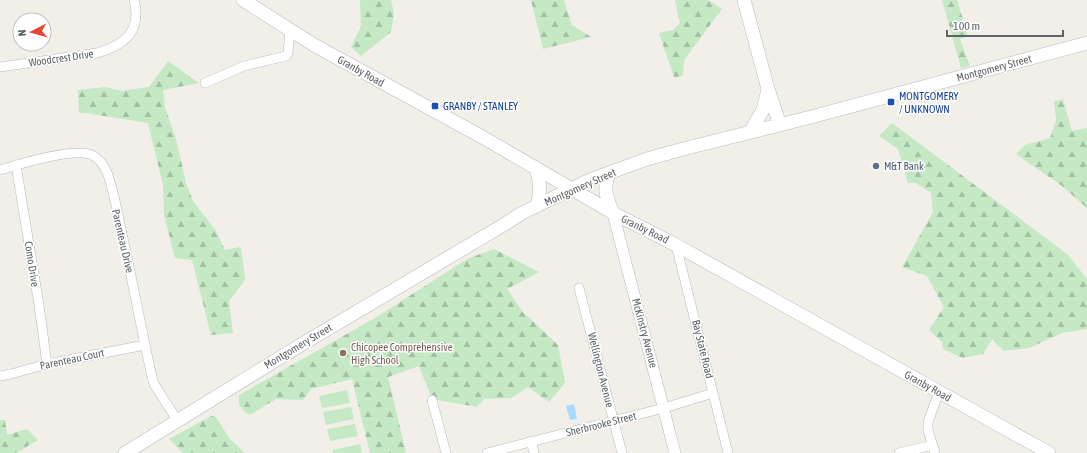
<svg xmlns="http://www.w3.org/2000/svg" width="1087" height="453" font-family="'Asap Condensed',sans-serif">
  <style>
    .forest { fill: url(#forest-firs) }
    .pitch { fill: #c5e8c5 }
    .water { fill: url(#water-ripples) }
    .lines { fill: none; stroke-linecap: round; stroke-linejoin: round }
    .minor-casing { stroke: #b5b8bc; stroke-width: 10 }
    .tertiary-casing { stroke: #b5b8bc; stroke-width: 12 }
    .secondary-casing { stroke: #b6babf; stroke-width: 14 }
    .minor { stroke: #fff; stroke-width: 9 }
    .tertiary { stroke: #fff; stroke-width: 11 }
    .secondary { stroke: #fff; stroke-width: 13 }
    .transit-dot { fill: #1a4fb4; stroke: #fff; stroke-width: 1.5 }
    .service-dot { fill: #5c6f8a; stroke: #fff; stroke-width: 1.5 }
    .education-dot { fill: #8d6e63; stroke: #fff; stroke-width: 1.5 }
    .labels { text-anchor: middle; stroke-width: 3; stroke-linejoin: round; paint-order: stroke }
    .street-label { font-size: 11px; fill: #5f6368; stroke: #fff }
    .transit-label { font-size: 11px; fill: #164399; stroke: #fff; text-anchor: start }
    .service-label { font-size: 11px; fill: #4e5e75; stroke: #fff; text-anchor: start }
    .education-label { font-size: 11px; fill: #785e54; stroke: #fff; text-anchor: start }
  </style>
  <defs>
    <pattern id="forest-firs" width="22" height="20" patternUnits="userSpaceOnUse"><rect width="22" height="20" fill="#c5e8c5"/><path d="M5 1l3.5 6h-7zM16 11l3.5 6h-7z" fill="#a3c0a4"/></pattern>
    <pattern id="water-ripples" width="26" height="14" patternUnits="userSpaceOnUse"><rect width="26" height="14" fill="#aadaff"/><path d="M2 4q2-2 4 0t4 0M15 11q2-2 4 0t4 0" fill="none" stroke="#8eb4d2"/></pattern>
  </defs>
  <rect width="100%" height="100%" fill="#f1efe8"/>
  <path class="forest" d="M360 0H391L394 13 391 32 361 56 351 47 361 26Z
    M531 0H564L572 25 591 37 543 49Z
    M675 0H708L722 9 684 60 683 76 674 77 659 33 673 30 680 23Z
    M942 0H957L968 36 960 39 970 66 961 68Z
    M168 61 199 83 163 90 165 107 176 139 186 183 193 201 216 231 225 250 241 247 245 280 229 301 233 333 211 335 192 260 175 258 164 215 163 185 148 123 79 112 78 90 106 87 121 91 149 87Z
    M1063 99 1072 131 1087 128V208L1062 186 1016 154 1025 145 1050 138 1056 120 1054 101Z
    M892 123 1067 254 1087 279V329L1062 333 1029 348 1004 351 992 339 983 354 963 358 943 349 942 342 929 330 944 307 927 276 902 267 933 212 931 193 916 183H908L898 149 879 136Z
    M494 249 539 272 507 289 522 311 558 345 565 383 549 402 528 387 511 398 484 399 477 407 432 399 419 366 388 377 406 453H370L352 379 311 389 303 400 276 399 250 415C241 410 238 406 239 395L375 318 467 259Z
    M211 416 216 417 229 438 245 453H183L169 439Z
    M0 420H5L7 435 27 429 38 440 16 453H0Z"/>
  <path class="pitch" d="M347 390 350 403 322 408 319 396Z
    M351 407 354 419 326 425 323 412Z
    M355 424 358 436 330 441 327 429Z
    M360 444 362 453H333L332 450Z"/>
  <path class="water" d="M574 404 577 419 570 420 566 406Z"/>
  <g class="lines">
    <g class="minor-casing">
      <path id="minor" d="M0 67 97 53C125 45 142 31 134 0
        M205 83 244 66 286 56 288 53 290 30
        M16 165 39 305 47 364
        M0 170C19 164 75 147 92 155 98 158 103 164 106 170 113 186 117 211 121 229 132 278 141 328 152 377L154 384 177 420
        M676 245 728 453
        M579 288 622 453
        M0 376 11 374 47 364 145 345
        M432 400 446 453
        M531 441 534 453
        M487 453 664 408 713 393
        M899 453 933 445
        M935 453 928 430V422L939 392"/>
    </g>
    <g class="tertiary-casing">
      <path id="tertiary" d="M613 213 675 453"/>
    </g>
    <g class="secondary-casing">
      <path id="secondary" d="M243 0 314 45 484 138 572 189 613 213 676 245 1049 453
        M744 0 768 89 780 125
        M750 132 763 110 768 89
        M536 168C540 182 541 192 537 206
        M609 173C603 190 606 196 613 213
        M125 453 299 346 505 224 522 213 592 179 647 159 683 149 811 117 1087 43"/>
    </g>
    <use href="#minor" class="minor"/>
    <use href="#tertiary" class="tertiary"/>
    <use href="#secondary" class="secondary"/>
  </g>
  <g class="transit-dot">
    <rect x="887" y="98" width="8" height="8" rx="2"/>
    <rect x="431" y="102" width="8" height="8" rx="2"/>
  </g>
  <circle class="service-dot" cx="876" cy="166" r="4"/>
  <circle class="education-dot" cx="343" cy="353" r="4"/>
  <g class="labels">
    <g class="street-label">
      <text transform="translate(61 58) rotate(-8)" y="4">Woodcrest Drive</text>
      <text transform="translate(994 68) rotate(-15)" y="4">Montgomery Street</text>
      <text transform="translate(361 71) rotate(29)" y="4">Granby Road</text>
      <text transform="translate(580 187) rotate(-24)" y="4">Montgomery Street</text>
      <text transform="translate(645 229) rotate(26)" y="4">Granby Road</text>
      <text transform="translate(123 241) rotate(77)" y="4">Parenteau Drive</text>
      <text transform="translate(32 264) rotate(81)" y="4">Como Drive</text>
      <text transform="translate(645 333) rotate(75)" y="4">McKinstry Avenue</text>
      <text transform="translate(298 346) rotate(-31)" y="4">Montgomery Street</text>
      <text transform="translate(703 349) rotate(76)" y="4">Bay State Road</text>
      <text transform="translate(72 359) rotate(-12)" y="4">Parenteau Court</text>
      <text transform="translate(601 370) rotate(76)" y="4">Wellington Avenue</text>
      <text transform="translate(928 386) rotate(29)" y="4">Granby Road</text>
      <text transform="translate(601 424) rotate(-14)" y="4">Sherbrooke Street</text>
    </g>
    <g class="transit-label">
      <text x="899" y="100">MONTGOMERY<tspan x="899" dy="13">/ UNKNOWN</tspan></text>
      <text x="443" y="110">GRANBY / STANLEY</text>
    </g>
    <g class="service-label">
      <text x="884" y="170">M&amp;T Bank</text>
    </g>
    <g class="education-label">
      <text x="351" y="351">Chicopee Comprehensive<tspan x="351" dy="13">High School</tspan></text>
    </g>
  </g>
  <g transform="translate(32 32) rotate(264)"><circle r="19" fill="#ffffff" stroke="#bfc1c3"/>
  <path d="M0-3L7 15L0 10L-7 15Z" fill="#ea4335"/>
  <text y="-6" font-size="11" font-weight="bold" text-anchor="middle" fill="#5f6368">N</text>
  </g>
  <path d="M947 30v6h116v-6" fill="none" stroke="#5f6368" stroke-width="2"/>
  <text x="953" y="30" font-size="12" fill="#5f6368" stroke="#ffffff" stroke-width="3" paint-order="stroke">100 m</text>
</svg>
